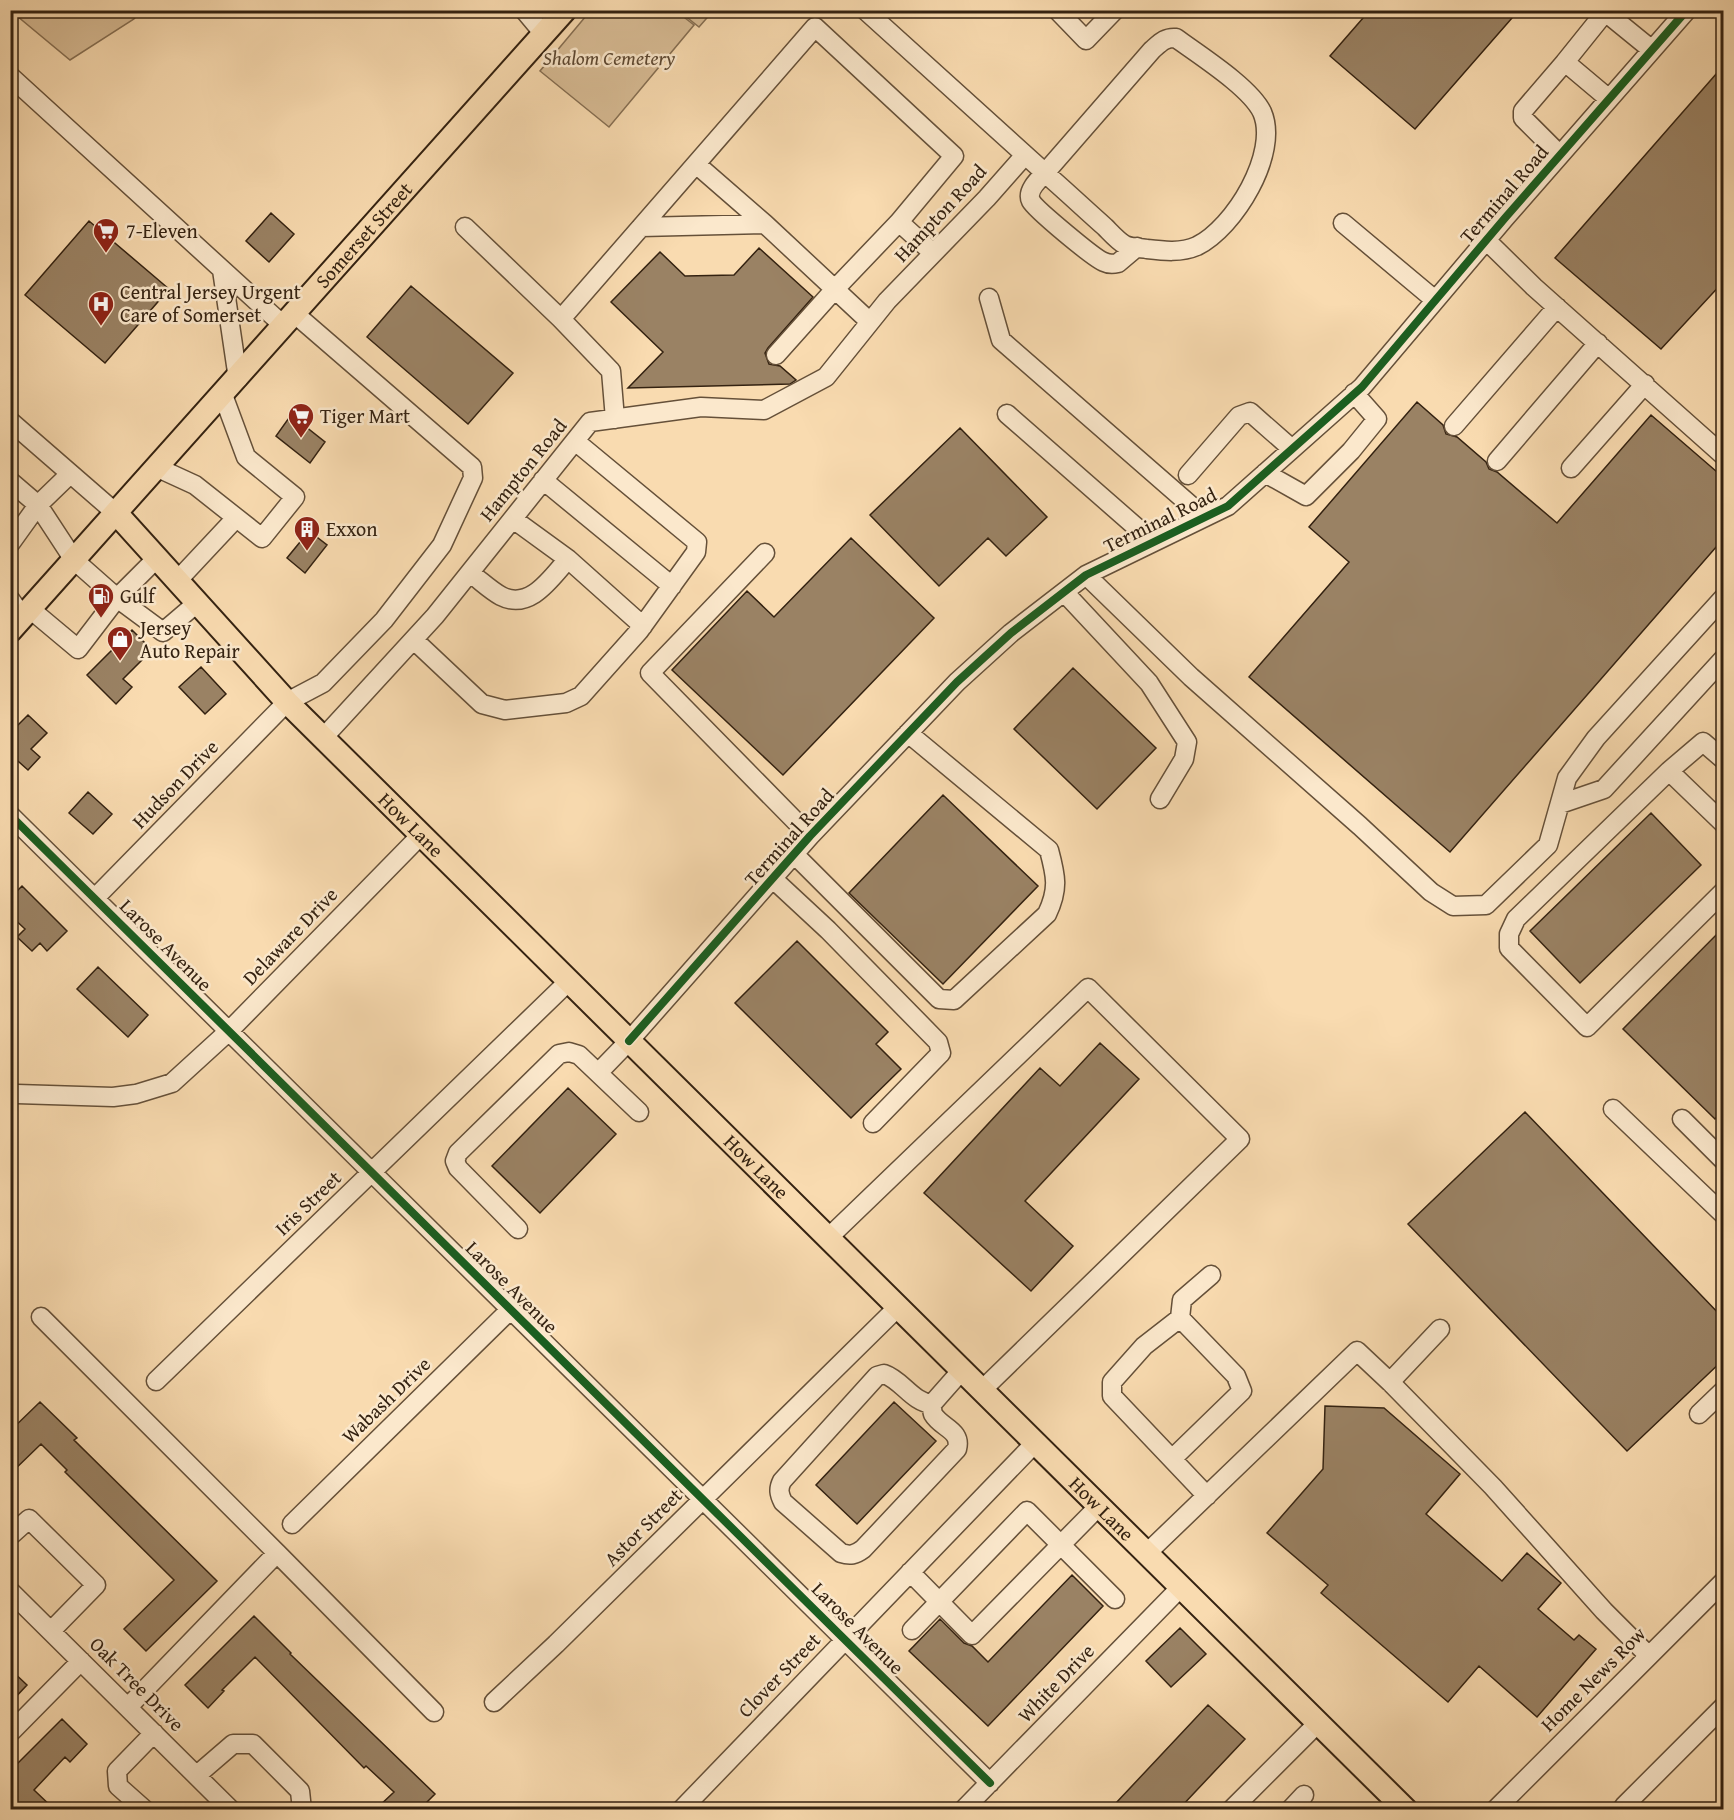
<svg xmlns="http://www.w3.org/2000/svg" width="1734" height="1820" font-family="'Gentium Book Plus',serif">
  <style>
    .green { fill: #d8bc95; stroke: #866f53; stroke-width: 1.5 }
    .building { fill: #9a8264; stroke: #342211; stroke-width: 1.5 }
    .lines { fill: none; stroke-linecap: round; stroke-linejoin: round }
    .minor-casing { stroke: #655039; stroke-width: 21 }
    .major-casing { stroke: #342211; stroke-width: 26 }
    .minor { stroke: #fbe8cc; stroke-width: 18 }
    .major { stroke: #f9dbb0; stroke-width: 22 }
    .cycleway-casing { stroke: #fbe8cc; stroke-width: 11 }
    .cycleway { stroke: #1b5e20; stroke-width: 8 }
    .labels { text-anchor: middle; stroke-width: 5; stroke-linejoin: round; paint-order: stroke }
    .park-label { font-size: 20px; font-style: italic; fill: #5d4832; stroke: #fbe8cc }
    .street-label { font-size: 20px; fill: #342211; stroke: #fbe8cc }
    .poi-label { font-size: 20px; fill: #342211; stroke: #fbe8cc; text-anchor: start }
  </style>
  <rect width="100%" height="100%" fill="#f9dbb0"/>
  <filter id="stains"><feTurbulence type="fractalNoise" baseFrequency=".00333" numOctaves="4"/><feColorMatrix values="0 0 0 0 .2 0 0 0 0 .09 0 0 0 0 .02 0 0 0 .5 -.17"/></filter>
  <radialGradient id="worn" r=".72"><stop offset=".6" stop-color="#630" stop-opacity="0"/><stop offset="1" stop-color="#630" stop-opacity=".3"/></radialGradient>
  <path class="green" d="M591 10 676 11 694 25 609 127 540 71Z
    M11 11H141L134 19 70 60Z
    M679 11H713L699 27Z"/>
  <path class="building" d="M1370 10H1519L1415 129 1330 56Z
    M1724 65V281L1661 349 1555 258Z
    M271 213 294 234 269 262 246 241Z
    M89 221 169 289 105 363 25 295Z
    M759 248 813 297 768 348 765 353 769 364 780 366 796 380 790 384 628 388 663 352 611 302 660 252 685 276 734 275Z
    M411 286 513 373 468 424 367 337Z
    M1417 402 1443 425 1446 434 1457 437 1486 462 1489 469 1497 472 1557 523 1651 415 1724 478V538L1450 852 1249 677 1349 562 1309 527Z
    M291 415 325 442 310 463 276 436Z
    M960 428 1047 517 1006 556 988 538 939 586 870 515Z
    M309 531 327 545 305 573 287 558Z
    M851 538 934 618 783 775 672 670 747 591 774 617Z
    M132 630 152 650 123 679 132 687 116 704 87 675Z
    M201 667 226 694 205 714 179 687Z
    M1073 668 1156 748 1097 809 1014 729Z
    M28 715 47 733 31 749 40 757 28 770 10 754V733Z
    M88 792 112 814 93 834 69 813Z
    M943 795 1038 886 943 984 849 893Z
    M1651 813 1701 865 1580 983 1530 931Z
    M22 886 67 931 47 951 40 943 32 951 17 937 25 929 10 915V898Z
    M1724 927V1110L1715 1119 1623 1029Z
    M797 941 888 1032 876 1044 901 1069 851 1118 735 1003Z
    M98 967 148 1015 128 1037 77 989Z
    M1100 1043 1139 1079 1025 1201 1073 1246 1031 1291 924 1193 1040 1068 1060 1086Z
    M568 1088 616 1134 540 1213 492 1166Z
    M1525 1112 1724 1319V1359L1627 1451 1408 1224Z
    M40 1402 77 1438 74 1440 217 1581 146 1651 124 1629 174 1580 65 1472 67 1470 41 1444 10 1474V1431Z
    M894 1402 936 1441 857 1524 816 1485Z
    M1325 1406 1384 1408 1460 1474 1426 1514 1502 1581 1527 1553 1561 1583 1538 1609 1574 1640 1579 1635 1596 1649 1537 1717 1479 1666 1448 1702 1321 1593 1328 1585 1267 1533 1323 1469Z
    M1072 1575 1103 1606 988 1726 909 1651 940 1619 964 1643 972 1646 988 1662Z
    M254 1616 291 1653 290 1654 435 1794 420 1809H376L394 1792 366 1766 364 1768 255 1657 222 1690 224 1691 208 1708 185 1685Z
    M1180 1628 1206 1654 1171 1687 1146 1661Z
    M10 1669 27 1685 10 1703Z
    M1208 1705 1245 1739 1179 1809H1123L1116 1803Z
    M62 1719 87 1744 70 1762 65 1757 34 1790 54 1809H10V1771Z"/>
  <g class="lines">
    <g class="minor-casing">
      <path id="minor" d="M524 10 544 34
        M865 10C928 67 991 124 1054 181 1071 196 1088 212 1105 227 1111 233 1118 241 1125 245 1131 248 1141 248 1147 249 1164 251 1181 253 1197 246 1234 228 1280 153 1262 112 1250 87 1199 55 1176 38 1165 37 1160 43 1152 50L1045 173C1039 179 1026 191 1031 201 1035 209 1095 259 1104 262 1108 264 1113 264 1118 263L1137 247
        M1057 10 1086 40 1115 10
        M10 76 284 326
        M1609 99 1565 62 1602 16 1609 15 1652 50
        M1560 155 1523 118V111L1565 62
        M696 164 765 224
        M1343 223 1435 300
        M465 227 561 319 611 371 615 419
        M641 227 765 224 870 322
        M1486 240 1534 287 1724 456
        M222 270 238 379
        M989 298 1001 340 1204 517
        M561 319 815 27 954 156 899 222 933 253
        M776 355 835 289 899 222
        M1007 414 1152 541
        M10 421 117 514
        M1454 426 1557 307
        M1497 461 1598 343
        M158 468 195 485 262 538 295 497 246 457 223 395
        M1571 468 1645 384
        M1265 473 1306 496 1351 451 1377 419 1354 393
        M1188 475 1239 416 1250 412 1292 449
        M543 480 672 586
        M10 481 38 505 70 474
        M10 544 38 505 74 560 117 598 78 649 29 608
        M765 553 650 673 810 836
        M156 559 117 598 163 632 197 603
        M568 559 643 626
        M470 573C480 580 490 590 501 596 530 611 551 578 568 559L513 519
        M1086 575 1191 677 1360 826 1431 892 1453 906 1486 905 1548 845 1567 778 1596 738 1724 597
        M177 581 236 518
        M1064 592 1149 683 1187 742 1184 759 1160 799
        M10 599 22 616
        M414 640 482 704 505 710 566 703 581 696 639 631 696 552 697 542 575 441
        M323 738 435 616 590 422 701 407 764 410 826 377 887 301 987 198 1025 155
        M1669 771 1703 742 1724 760
        M1560 804 1604 789 1724 658
        M10 815 990 1783
        M1724 824 1669 771 1516 919 1509 934V948L1587 1027 1724 891
        M794 854 939 999 954 1000 1047 914C1059 889 1056 876 1049 850L908 733
        M772 878 828 930 938 1042 941 1053 873 1123
        M95 898 287 702 323 683 384 620 442 545 473 478 472 467 295 314
        M598 1073 629 1041 810 836 957 682 1011 633 1086 575 1228 506 1362 387 1505 218 1687 10
        M17 1094 113 1097 136 1094 172 1083 229 1031 421 835
        M1613 1109 1724 1215
        M1682 1119 1724 1161
        M518 1229 458 1168 455 1161 458 1153 559 1054 569 1052 579 1055 639 1112
        M828 1238 1088 988 1240 1139 982 1390
        M41 1317 277 1553
        M1180 1318 1182 1300 1211 1275
        M884 1374C902 1380 912 1402 932 1404 932 1408 932 1411 933 1414 941 1428 962 1430 957 1449L863 1549C855 1555 850 1556 841 1553L783 1502C779 1494 778 1489 782 1481L877 1376Z
        M156 1381 569 981
        M1390 1382 1493 1487 1604 1611 1649 1656
        M932 1404 962 1370
        M1699 1414 1724 1390
        M1172 1459 1242 1391 1236 1376 1180 1318 1144 1346 1112 1382V1396L1207 1496
        M292 1524 511 1309
        M10 1536 29 1519 96 1585 51 1631
        M1147 1553 1357 1351 1390 1382 1440 1329
        M910 1572 972 1635 1099 1506
        M10 1591 231 1810
        M912 1630 1027 1511 1115 1599
        M494 1702 556 1644 898 1307
        M128 1707 277 1553 434 1712
        M10 1733 81 1661
        M197 1775 233 1744H253L300 1791 302 1810
        M145 1810 118 1786 117 1771 154 1733
        M681 1810 1035 1443
        M963 1810 1181 1587
        M1231 1810 1318 1723
        M1290 1810 1304 1795
        M1495 1810 1724 1581
        M1627 1810 1624 1806 1724 1706"/>
    </g>
    <g class="major-casing">
      <g id="major">
        <path id="s1" d="M117 514 287 702 1406 1810"/>
        <path id="s2" d="M10 631 565 10"/>
      </g>
    </g>
    <use href="#minor" class="minor"/>
    <use href="#major" class="major"/>
    <g class="cycleway-casing">
      <path id="cycleway" d="M10 815 990 1783
        M629 1041 810 836 957 682 1011 633 1086 575 1228 506 1362 387 1505 218 1687 10"/>
    </g>
    <use href="#cycleway" class="cycleway"/>
  </g>
  <defs>
    <g id="supermarket-pin" transform="scale(1.35)"><path d="M0 17L-7.5 6A9.5 9.5 0 1 1 7.5 6Z" fill="#8f2418" stroke="#fbe8cc"/><path d="M-6-5.5h2.5l.6 2H6L4.5 2H-2.5L-4.4-4H-6ZM-1.5 3.2a1.3 1.3 0 1 0 .1 0ZM3 3.2a1.3 1.3 0 1 0 .1 0Z" fill="#fff"/></g>
    <g id="hospital-pin" transform="scale(1.35)"><path d="M0 17L-7.5 6A9.5 9.5 0 1 1 7.5 6Z" fill="#8f2418" stroke="#fbe8cc"/><path d="M-5-5h3v3.5h4V-5h3V5h-3V1.5h-4V5h-3Z" fill="#fff"/></g>
    <g id="building-pin" transform="scale(1.35)"><path d="M0 17L-7.5 6A9.5 9.5 0 1 1 7.5 6Z" fill="#8f2418" stroke="#fbe8cc"/><path d="M-4-6H4V6H1V3H-1V6H-4ZM-2.5-4.3h1.7v1.8h-1.7ZM.8-4.3h1.7v1.8H.8ZM-2.5-1h1.7V.8h-1.7ZM.8-1h1.7V.8H.8Z" fill="#fff"/></g>
    <g id="fuel-pin" transform="scale(1.35)"><path d="M0 17L-7.5 6A9.5 9.5 0 1 1 7.5 6Z" fill="#8f2418" stroke="#fbe8cc"/><path d="M-5.5-6h7V0h2V4h1.3V-2.5L3-4.5l.8-.8L6-3V5H2.5V1h-1V6h-7ZM-4.2-4.7v3.2H.2V-4.7Z" fill="#fff"/></g>
    <g id="shop-pin" transform="scale(1.35)"><path d="M0 17L-7.5 6A9.5 9.5 0 1 1 7.5 6Z" fill="#8f2418" stroke="#fbe8cc"/><path d="M-5-2.5h2.3a2.7 3.5 0 0 1 5.4 0H5L5.5 6h-11ZM-1.5-2.5h3a1.5 2.3 0 0 0-3 0Z" fill="#fff"/></g>
  </defs>
  <g fill-rule="evenodd">
    <use href="#supermarket-pin" x="106" y="231"/>
    <use href="#hospital-pin" x="101" y="304"/>
    <use href="#supermarket-pin" x="301" y="416"/>
    <use href="#building-pin" x="307" y="529"/>
    <use href="#fuel-pin" x="101" y="596"/>
    <use href="#shop-pin" x="120" y="639"/>
  </g>
  <g class="labels">
    <g class="park-label">
      <text x="609" y="65">Shalom Cemetery</text>
    </g>
    <g class="street-label">
      <text transform="translate(1504 194) rotate(-49)" y="7">Terminal Road</text>
      <text transform="translate(940 213) rotate(-47)" y="7">Hampton Road</text>
      <text dy="7" stroke="none"><textPath href="#s2" startOffset="531">Somerset Street</textPath></text>
      <text transform="translate(523 470) rotate(-51)" y="7">Hampton Road</text>
      <text transform="translate(1160 520) rotate(-26)" y="7">Terminal Road</text>
      <text transform="translate(175 784) rotate(-46)" y="7">Hudson Drive</text>
      <text dy="7" stroke="none"><textPath href="#s1" startOffset="428">How Lane</textPath></text>
      <text transform="translate(789 837) rotate(-48)" y="7">Terminal Road</text>
      <text transform="translate(290 936) rotate(-46)" y="7">Delaware Drive</text>
      <text transform="translate(166 945) rotate(45)" y="7">Larose Avenue</text>
      <text dy="7" stroke="none"><textPath href="#s1" startOffset="914">How Lane</textPath></text>
      <text transform="translate(308 1203) rotate(-44)" y="7">Iris Street</text>
      <text transform="translate(512 1287) rotate(45)" y="7">Larose Avenue</text>
      <text transform="translate(386 1400) rotate(-44)" y="7">Wabash Drive</text>
      <text dy="7" stroke="none"><textPath href="#s1" startOffset="1400">How Lane</textPath></text>
      <text transform="translate(643 1527) rotate(-45)" y="7">Astor Street</text>
      <text transform="translate(858 1628) rotate(45)" y="7">Larose Avenue</text>
      <text transform="translate(779 1675) rotate(-46)" y="7">Clover Street</text>
      <text transform="translate(1593 1679) rotate(-45)" y="7">Home News Row</text>
      <text transform="translate(1056 1683) rotate(-46)" y="7">White Drive</text>
      <text transform="translate(137 1684) rotate(45)" y="7">Oak Tree Drive</text>
    </g>
    <g class="poi-label">
      <text x="126" y="238">7-Eleven</text>
      <text x="120" y="299">Central Jersey Urgent<tspan x="120" dy="23">Care of Somerset</tspan></text>
      <text x="320" y="423">Tiger Mart</text>
      <text x="326" y="536">Exxon</text>
      <text x="120" y="603">Gulf</text>
      <text x="140" y="635">Jersey<tspan x="140" dy="23">Auto Repair</tspan></text>
    </g>
  </g>
  <rect width="1734" height="1820" fill="none" stroke="#f9dbb0" stroke-width="36"/>
  <rect x="12" y="12" width="1710" height="1796" fill="none" stroke="#342211" stroke-width="3"/>
  <rect x="18" y="18" width="1698" height="1784" fill="none" stroke="#342211" stroke-width="1.5"/>
  <rect width="100%" height="100%" filter="url(#stains)"/>
  <rect width="100%" height="100%" fill="url(#worn)"/>
</svg>
